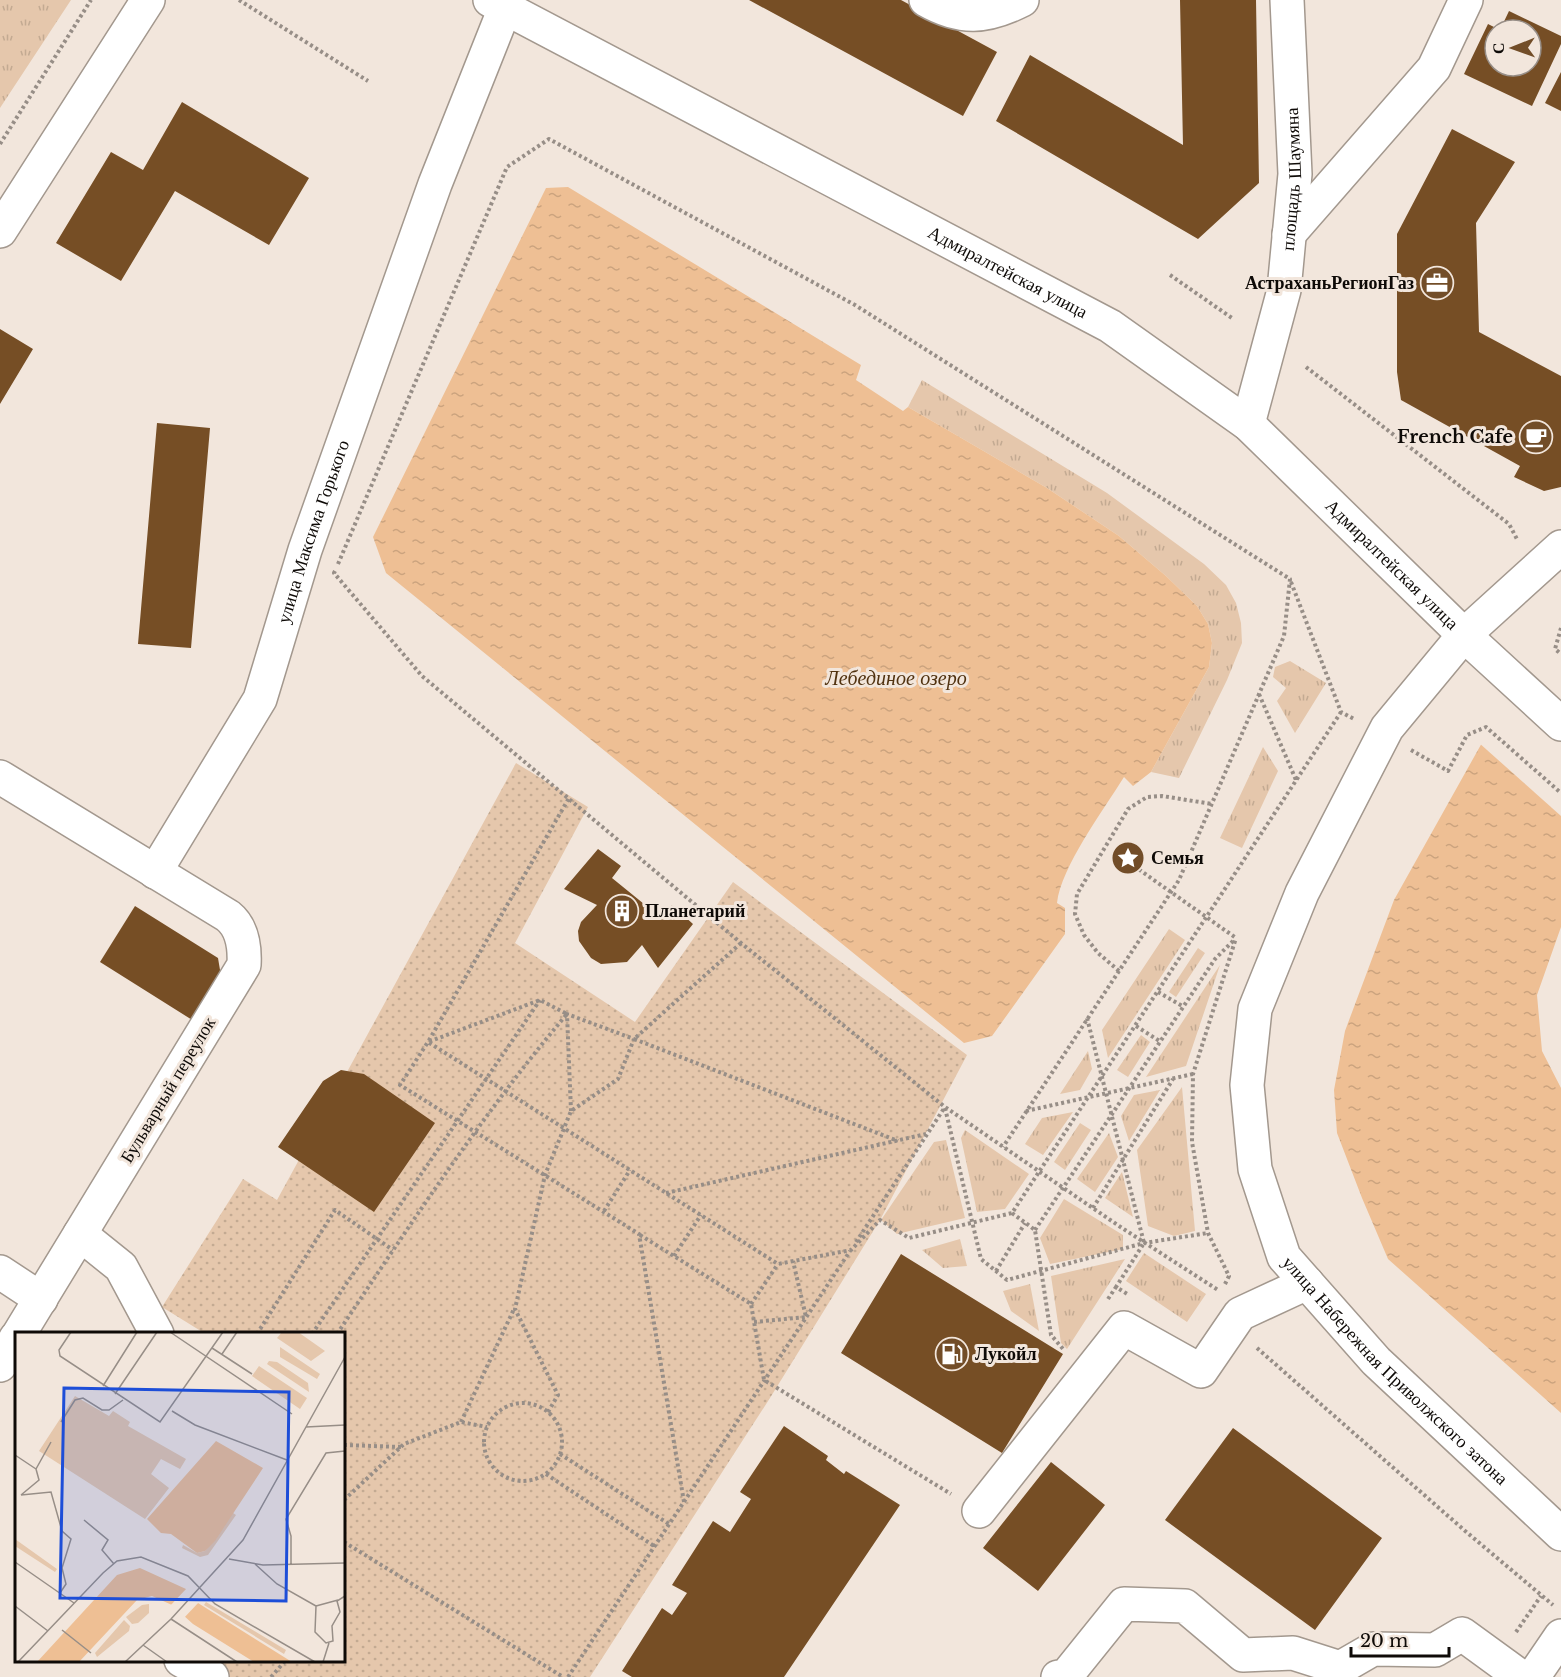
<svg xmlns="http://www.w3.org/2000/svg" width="1561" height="1677" font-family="'Libre Baskerville',serif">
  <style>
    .grass { fill: url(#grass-tufts) }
    .park { fill: url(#park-dots) }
    .water { fill: url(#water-ripples) }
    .pier { fill: #f2e6dc }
    .building { fill: #764e25 }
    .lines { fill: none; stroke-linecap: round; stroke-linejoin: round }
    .minor-casing { stroke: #a3988e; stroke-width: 36 }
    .major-casing { stroke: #a3988e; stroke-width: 36 }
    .path { stroke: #978e87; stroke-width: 4; stroke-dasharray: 3 3; stroke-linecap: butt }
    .minor { stroke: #fff; stroke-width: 33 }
    .major { stroke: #fff; stroke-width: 33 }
    .labels { text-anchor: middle; stroke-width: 6; stroke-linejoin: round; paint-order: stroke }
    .street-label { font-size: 18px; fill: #0e0a07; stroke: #f2e6dc }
    .poi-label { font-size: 18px; font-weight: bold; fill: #0e0a07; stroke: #f2e6dc; text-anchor: start }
    .water-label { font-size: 20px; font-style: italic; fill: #513210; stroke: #f2e6dc }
    .inset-road { fill: none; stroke: #978e87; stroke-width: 1.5 }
    .view { fill: #1d4ed8; fill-opacity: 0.15; stroke: #1d4ed8; stroke-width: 3 }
    .inset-edge { fill: none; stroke: #0e0a07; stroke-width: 3 }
  </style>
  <defs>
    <pattern id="grass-tufts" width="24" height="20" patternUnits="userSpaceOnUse" patternTransform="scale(1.5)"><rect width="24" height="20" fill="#e5c7ac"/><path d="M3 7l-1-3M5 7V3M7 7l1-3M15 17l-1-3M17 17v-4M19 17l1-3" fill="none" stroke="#c3aa92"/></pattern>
    <pattern id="park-dots" width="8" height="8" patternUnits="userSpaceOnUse" patternTransform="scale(1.5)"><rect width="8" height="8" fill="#e5c7ac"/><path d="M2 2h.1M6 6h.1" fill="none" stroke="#c3aa92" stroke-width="1.8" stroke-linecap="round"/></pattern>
    <pattern id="water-ripples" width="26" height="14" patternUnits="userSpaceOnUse" patternTransform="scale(1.5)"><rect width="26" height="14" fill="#eebf94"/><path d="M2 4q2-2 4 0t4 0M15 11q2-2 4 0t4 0" fill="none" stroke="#cba37e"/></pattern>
  </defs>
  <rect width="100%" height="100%" fill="#f2e6dc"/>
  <path class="grass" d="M0 0H71L0 108Z
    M922 380 1107 493 1204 564 1226 585 1236 603 1241 623 1242 643 1227 680 1179 778 1151 772 1209 667 1212 643 1208 624 1197 606 1166 576 1119 536 1047 488 908 407Z
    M1290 661 1326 683 1295 733 1277 701 1286 688 1273 677 1275 667Z
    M1263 747 1278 771 1242 848 1220 838Z
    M1169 929 1185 940 1108 1058 1102 1030Z
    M1198 948 1205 953 1176 997 1169 992Z
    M1220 965 1186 1066 1146 1077Z
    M1141 1035 1150 1042 1128 1077 1117 1070Z
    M1088 1051 1092 1069 1080 1090 1060 1094Z
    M1182 1087 1195 1231 1174 1236 1148 1226 1137 1150Z
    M1160 1090 1129 1141 1121 1116 1134 1095Z
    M1073 1112 1043 1155 1025 1144 1042 1118Z
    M1080 1123 1091 1130 1065 1170 1054 1162Z
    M965 1130 1029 1174 1005 1209 977 1212 961 1138Z
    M1109 1133 1118 1157 1095 1192 1077 1179Z
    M946 1140 965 1218 897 1234 881 1220 934 1142Z
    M1122 1172 1133 1217 1105 1198Z
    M1064 1199 1123 1235V1249L1050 1264 1040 1238Z
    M960 1239 967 1266 943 1268 922 1250Z
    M1144 1253 1206 1294 1187 1322 1126 1281Z
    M1125 1259 1067 1349 1061 1343 1051 1276Z
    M1030 1284 1039 1331 1011 1311 1003 1291Z"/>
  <path class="park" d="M516 763 588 807 515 943 635 1022 733 882 967 1055 880 1220 770 1398 590 1677H191L165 1661 344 1660V1334L204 1333 162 1307 243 1179 277 1200Z"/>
  <path class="water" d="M568 187 861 365 856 380 903 411 908 407 1047 488 1119 536 1166 576 1197 606 1208 624 1212 643 1209 667 1151 772 1133 786 1124 777C1104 809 1061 867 1057 903L1065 908V934L992 1036 964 1043 386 573 373 537 546 188Z
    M1561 668V927L1537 995 1542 1051 1561 1088V1413L1388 1259 1362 1198 1337 1133 1334 1090 1345 1031 1394 900 1483 741Z"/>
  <path class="pier" d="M1561 665V816L1478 742Z"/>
  <path class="building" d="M749 0H901L997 52 963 116Z
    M1180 0H1256L1259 183 1198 239 996 121 1030 55 1183 145Z
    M1509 11 1561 36V44L1532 106 1464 74 1488 24 1500 30H1495V66H1531V30H1500Z
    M1561 72V111L1545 103Z
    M182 102 309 178 269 245 175 191 121 281 56 243 111 152 143 170Z
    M1452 129 1515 162 1476 223 1479 332 1561 376V487L1544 491 1514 477 1520 466 1401 400 1397 372V234Z
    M0 329 33 349 0 404Z
    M157 423 210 428 191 648 138 644Z
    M598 849 621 866 612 878 660 917 672 905 693 924 658 968 642 945 627 962 601 964 591 958 579 941 578 931 581 922 597 905 564 889Z
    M135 906 218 958 222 982 197 1023 100 962Z
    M341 1070 364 1074 435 1123 374 1212 278 1147 323 1081Z
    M901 1254 1063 1354 1002 1453 841 1353Z
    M784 1426 828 1456 826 1460 844 1474 846 1471 900 1505 784 1677H632L622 1671 662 1608 672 1615 687 1593 672 1585 713 1521 730 1532 751 1499 740 1492Z
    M1233 1428 1382 1538 1315 1630 1165 1520Z
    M1051 1462 1105 1505 1038 1591 983 1548Z"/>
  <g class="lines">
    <g class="minor-casing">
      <g id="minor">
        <path d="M926 0C961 20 986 18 1022 0"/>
        <path d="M0 231 148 0"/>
        <path d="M1289 234 1434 68 1466 0"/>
        <path id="s1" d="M1248 424 1284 290 1295 174 1287 0"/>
        <path d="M0 777 228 916C243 928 245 947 244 965L19 1334"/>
        <path id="s2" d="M155 872 260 699 305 550 435 184 505 8"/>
        <path d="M80 1234 121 1267 157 1334"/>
        <path d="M0 1272 41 1299"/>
        <path d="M0 1365 16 1338"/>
        <path d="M979 1511 1124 1328 1201 1371 1240 1314 1307 1283"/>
        <path d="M181 1660 212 1677"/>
        <path d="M1058 1677 1066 1676 1124 1604 1185 1606 1243 1655 1293 1653 1340 1668 1373 1649 1435 1650 1462 1634 1521 1677"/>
        <path d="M1533 1677 1561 1636"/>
      </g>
    </g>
    <g class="major-casing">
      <g id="major">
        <path id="s3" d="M490 0 1110 326 1248 424 1464 635 1561 724"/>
        <path id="s4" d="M1561 547 1464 635 1387 728 1302 893 1255 1009 1247 1085 1255 1169 1284 1257 1376 1361 1561 1534"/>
      </g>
    </g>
    <path class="path" d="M239 0 368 81
      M0 144 91 0
      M1170 275 1232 318
      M1306 367 1509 524 1518 541
      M338 564 507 167 549 139 855 305 1290 579 1284 636 1179 880 1003 1147
      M335 571 334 573 422 676 741 943 945 1107 1122 1228 1218 1290
      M1291 582 1341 712 1354 719
      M1561 628 1555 649 1561 654
      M1259 694 1296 780
      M1411 750 1448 771 1467 735 1486 727 1561 793
      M1134 866 1236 938
      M741 943 634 1039 898 1141
      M1119 971 1098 953 1084 935 1075 914 1077 894 1128 809 1147 797 1162 796 1212 804
      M1158 992 1184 1007
      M1087 1018 1144 1243 1116 1287 1129 1295
      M1136 1026 1161 1042
      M945 1108 981 1259 1007 1280 1144 1243 1208 1233
      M1026 1111 1193 1074
      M666 1193 926 1134
      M1093 1208 1173 1079
      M604 1211 630 1170
      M1012 1213 1035 1230 1051 1335 1064 1350
      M1035 1230 1215 959 1235 939
      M640 1235 751 1304 764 1380 951 1494
      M856 1242 945 1107
      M674 1256 701 1215
      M996 1271 1025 1223
      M1225 1284 1229 1276 1208 1233 1192 1142 1193 1074 1236 938
      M1108 1299 1116 1287
      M751 1304 778 1264
      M754 1322 806 1317 793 1261
      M257 1334 335 1210 393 1250
      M312 1334 540 1000
      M337 1334C410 1225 483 1113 567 1014L540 1000 428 1042 569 798
      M1257 1348 1464 1530 1553 1605
      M484 1442a39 39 0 1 1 78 0a39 39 0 1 1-78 0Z
      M548 1412 558 1395 515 1309 545 1175 571 1111 618 1079 634 1039 567 1014 571 1111
      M461 1422 514 1309
      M344 1445 402 1447
      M560 1454 669 1524
      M546 1474 654 1546
      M344 1500 404 1444 461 1422 487 1427
      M684 1502 639 1234 400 1085 428 1042 778 1264 851 1250 880 1220 909 1238 1012 1213 1341 712
      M344 1542 563 1677
      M1516 1632 1541 1596
      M271 1677 286 1660
      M568 1677 850 1251"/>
    <use href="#minor" class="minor"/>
    <use href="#major" class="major"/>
  </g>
  <defs>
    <g id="office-disc" transform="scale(1.725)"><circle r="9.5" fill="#724d28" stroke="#f2e6dc"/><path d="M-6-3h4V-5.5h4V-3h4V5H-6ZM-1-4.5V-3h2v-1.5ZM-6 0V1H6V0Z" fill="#fff"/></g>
    <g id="cafe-disc" transform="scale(1.725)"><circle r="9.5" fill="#724d28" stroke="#f2e6dc"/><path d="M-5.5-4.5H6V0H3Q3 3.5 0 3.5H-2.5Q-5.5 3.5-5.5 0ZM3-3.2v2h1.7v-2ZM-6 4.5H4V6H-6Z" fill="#fff"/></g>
    <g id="sight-disc" transform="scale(1.725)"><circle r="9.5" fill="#724d28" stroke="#f2e6dc"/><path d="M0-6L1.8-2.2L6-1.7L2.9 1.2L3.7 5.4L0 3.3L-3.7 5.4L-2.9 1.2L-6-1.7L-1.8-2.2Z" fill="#fff"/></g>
    <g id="building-disc" transform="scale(1.725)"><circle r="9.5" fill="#724d28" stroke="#f2e6dc"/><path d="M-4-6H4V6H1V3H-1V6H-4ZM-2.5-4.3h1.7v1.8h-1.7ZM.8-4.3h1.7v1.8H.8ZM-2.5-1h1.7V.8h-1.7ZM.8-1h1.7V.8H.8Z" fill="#fff"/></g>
    <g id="fuel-disc" transform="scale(1.725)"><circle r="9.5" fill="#724d28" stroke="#f2e6dc"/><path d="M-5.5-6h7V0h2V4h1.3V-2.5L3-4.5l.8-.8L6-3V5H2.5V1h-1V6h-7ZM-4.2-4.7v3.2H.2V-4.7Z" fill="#fff"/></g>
  </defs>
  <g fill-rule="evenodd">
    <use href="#office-disc" x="1437" y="283"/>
    <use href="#cafe-disc" x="1536" y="437"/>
    <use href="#sight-disc" x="1128" y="858"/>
    <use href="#building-disc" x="622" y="911"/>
    <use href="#fuel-disc" x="952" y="1354"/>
  </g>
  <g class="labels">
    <g class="street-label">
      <text dy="6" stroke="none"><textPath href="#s1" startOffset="250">площадь Шаумяна</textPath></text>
      <text dy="6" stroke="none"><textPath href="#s3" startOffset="585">Адмиралтейская улица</textPath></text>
      <text dy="6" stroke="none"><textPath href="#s2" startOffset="378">улица Максима Горького</textPath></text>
      <text dy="6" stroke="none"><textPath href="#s3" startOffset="1071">Адмиралтейская улица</textPath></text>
      <text transform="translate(168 1090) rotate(-59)" y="6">Бульварный переулок</text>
      <text dy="6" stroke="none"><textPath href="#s4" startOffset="975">улица Набережная Приволжского затона</textPath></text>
    </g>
    <g class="poi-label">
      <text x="1414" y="289" text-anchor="end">АстраханьРегионГаз</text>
      <text x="1513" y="443" text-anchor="end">French Cafe</text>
      <text x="1151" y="864">Семья</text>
      <text x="645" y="917">Планетарий</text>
      <text x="975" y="1360">Лукойл</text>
    </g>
    <g class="water-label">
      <text x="896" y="685">Лебединое озеро</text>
    </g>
  </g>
  <g transform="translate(15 1332)">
    <rect width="330" height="330" fill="#f2e6dc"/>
    <path d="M267 0H283L310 19 296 29 262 6ZM265 15 305 42 302 47 265 25ZM254 29 262 30 293 51 294 60 252 32ZM244 34 292 66 285 77 237 44ZM218 181 221 183 193 223 185 225 167 216 168 213 182 221 190 219ZM0 207 42 237 40 240 0 214ZM191 270 271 318 269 322 189 273Z" fill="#e5c7ac"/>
    <path d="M60 64 94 84 98 79 115 90 113 94 171 127 165 137 146 127 136 142 154 156 130 187 24 119ZM134 272V281L123 291 117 292 111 285 127 273ZM109 288 115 294 114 299 82 325 80 321Z" fill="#e5c7ac"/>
    <path d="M201 109 248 136 200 209 190 219 182 221 156 202 146 201 132 187ZM125 236 171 257 183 271 277 330H239L178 292 157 273 137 264 122 268 64 330H22L102 243Z" fill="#eebf94"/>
    <path d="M172 256 185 269 167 288 154 275Z" fill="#f2e6dc"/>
    <path class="inset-road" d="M56 0 44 18 45 24 145 90 208 0M155 0 277 82M197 16 237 42M207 22 222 0M88 54 122 0M100 62 142 0M157 79 180 93 272 128M46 90 60 68 68 66 87 78H94L108 68M291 95 330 93M0 123 21 137M6 163 36 160 47 199 56 207 47 236 51 252 45 261M6 163 24 148 21 137 36 110M69 188 93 208 87 218 99 232M214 227 248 233 330 231M0 230 59 271M240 232 262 252 301 274 300 300 311 311 318 309 317 294 325 280 322 269 330 264M276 233V204L271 187 311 121 330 119M0 274 33 299M301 274 323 268M156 287 222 330M47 298 76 321M128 313 152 330M3 330 88 241 102 229 126 225 173 244 200 272 300 330M110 330 156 287 228 208 330 25M308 330 314 311"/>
    <path class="view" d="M49 56 274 60 271 269 45 266Z"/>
    <rect width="330" height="330" class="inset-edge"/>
  </g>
  <g transform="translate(1513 48) rotate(269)"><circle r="28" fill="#f2e6dc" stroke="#978e87" stroke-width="1.5"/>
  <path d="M0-4.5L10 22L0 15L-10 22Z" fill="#724d28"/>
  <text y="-9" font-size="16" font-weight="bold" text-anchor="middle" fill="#0e0a07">С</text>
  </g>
  <path d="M1351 1647v9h98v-9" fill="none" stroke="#0e0a07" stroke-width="3"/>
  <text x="1360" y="1647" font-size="18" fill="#0e0a07" stroke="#f2e6dc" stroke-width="4.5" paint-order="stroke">20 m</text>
</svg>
